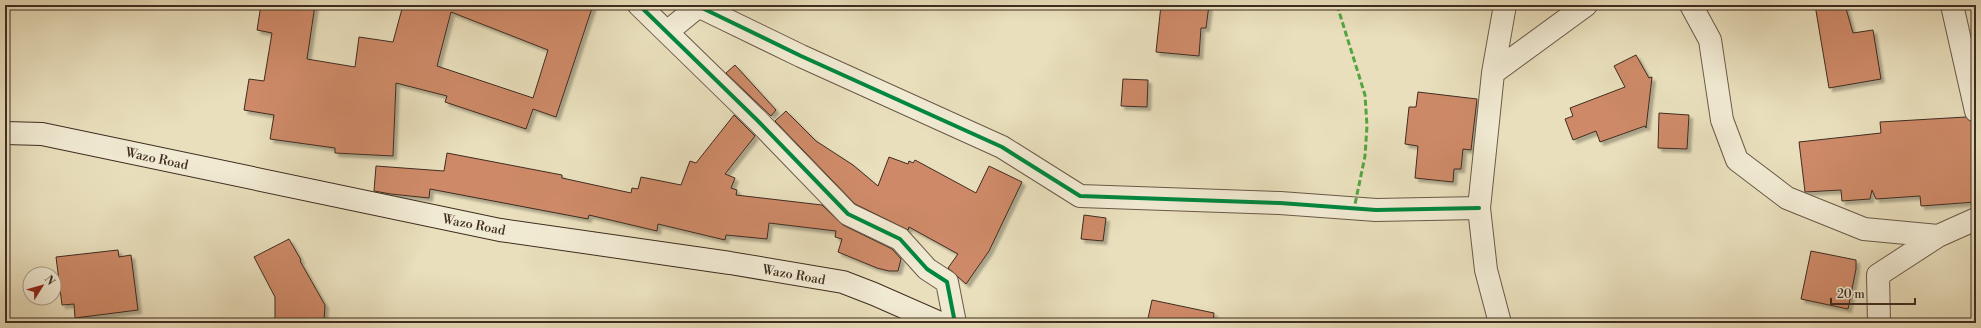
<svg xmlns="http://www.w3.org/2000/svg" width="1981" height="328" font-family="'Libre Bodoni',serif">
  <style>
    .building { fill: #ce8a68; stroke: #3f2c20; fill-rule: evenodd; filter: url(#shadow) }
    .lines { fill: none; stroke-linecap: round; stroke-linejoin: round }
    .minor-casing { stroke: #6a5947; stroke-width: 24 }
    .secondary-casing { stroke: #3f2c20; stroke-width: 24 }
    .minor { stroke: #f1ead3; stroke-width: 22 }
    .secondary { stroke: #f1ead3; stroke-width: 22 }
    .quiet { stroke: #54a441; stroke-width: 3; stroke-dasharray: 6 3; stroke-linecap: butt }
    .cycleway-casing { stroke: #f1ead3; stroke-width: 6 }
    .cycleway { stroke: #00873e; stroke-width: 4 }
    .labels { text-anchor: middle; stroke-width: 4; stroke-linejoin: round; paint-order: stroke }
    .street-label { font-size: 13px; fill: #3f2c20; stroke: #f1ead3 }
  </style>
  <defs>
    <filter id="shadow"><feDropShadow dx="3.5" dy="3.5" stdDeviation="1" flood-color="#0004"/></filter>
  </defs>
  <rect width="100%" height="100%" fill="#e9dfbc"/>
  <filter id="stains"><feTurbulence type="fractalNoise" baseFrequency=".005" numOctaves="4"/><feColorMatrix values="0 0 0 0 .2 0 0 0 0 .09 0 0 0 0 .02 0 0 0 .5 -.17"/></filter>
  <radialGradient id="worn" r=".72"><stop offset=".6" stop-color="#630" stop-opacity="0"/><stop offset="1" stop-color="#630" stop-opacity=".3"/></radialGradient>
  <path class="building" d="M261 5H315L307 59 355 67 359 37 393 42 403 5H593L556 117 533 109 526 129 445 102 447 96 396 83 393 156 335 153V148L270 139 274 115 244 110 249 79 264 81 272 33 257 30ZM451 12 548 50 533 98 437 66Z
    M1161 5H1209L1206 28H1201L1199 56 1156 52Z
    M1815 5H1845L1853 33 1873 30 1881 79 1829 88Z
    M1636 55 1649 78 1652 77 1646 128 1645 126 1600 142 1596 131 1573 140 1565 119 1573 116 1570 108 1625 87 1614 66Z
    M735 65 776 110 771 116 726 73Z
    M1123 79 1148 80 1147 107 1121 106Z
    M1418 92 1477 99 1471 150 1463 149 1461 169H1454L1453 182 1415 178 1418 146 1405 144 1409 107H1416Z
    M786 111 816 141 853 165 878 186 889 157 908 164 909 161 913 163 915 160 976 193 989 166 1022 182 989 251 966 284 948 268 958 254 909 227 908 230 855 204 775 121Z
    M1659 113 1689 115 1687 149 1658 148Z
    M734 115 755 136 725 174 735 178 731 188 737 190 736 195 822 205 843 225 892 249 901 259 898 271H889L877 268 838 252 842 239 835 237 836 231 769 223 767 239 726 235 725 240 658 224 657 231 589 215 588 219 430 189 429 198 391 194 374 191 376 166 444 171 447 153 562 175V178L631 193 632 188 638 189 641 177 681 185 690 161 696 163Z
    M1966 117 1973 123 1976 202 1921 206 1920 196 1876 199 1872 190 1870 199 1842 201 1841 190 1805 192 1799 142 1881 133 1880 122Z
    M1084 215 1106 218 1103 241 1081 239Z
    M289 239 301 260 300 261 325 305 324 322 275 320V297L254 257Z
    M118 250 119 257 131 255 138 310 75 318 74 304 62 305 56 257Z
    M1811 251 1856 260V269L1848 309 1801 299Z
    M1152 300 1214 313 1213 323H1147Z"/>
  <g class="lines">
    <g class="minor-casing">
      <path id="minor" d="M639 5 757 120 848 214 900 239 927 269 947 282 955 323
        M1691 5 1710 40 1722 120 1737 160 1787 198 1864 229 1938 236
        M1952 5 1976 111
        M698 6 801 56 1002 147 1080 196 1280 203 1376 210 1479 208
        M667 32 700 5
        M1493 73 1586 5
        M1500 323 1486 270 1479 208 1493 73 1505 5
        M1879 323 1878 275 1938 236 1976 219"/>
    </g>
    <g class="secondary-casing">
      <path id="secondary" d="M5 133 42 134 500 230 730 263 843 282 874 294 940 323"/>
    </g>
    <use href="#minor" class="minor"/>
    <use href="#secondary" class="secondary"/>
    <path class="quiet" d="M1337 5 1365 95 1367 126 1365 156 1354 209"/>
    <g class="cycleway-casing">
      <path id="cycleway" d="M639 5 757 120 848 214 900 239 927 269 947 282 955 323
        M698 6 801 56 1002 147 1080 196 1280 203 1376 210 1479 208"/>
    </g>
    <use href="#cycleway" class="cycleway"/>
  </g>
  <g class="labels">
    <g class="street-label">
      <text transform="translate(157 158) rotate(12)" y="5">Wazo Road</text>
      <text transform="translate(474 224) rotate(11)" y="5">Wazo Road</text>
      <text transform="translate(794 274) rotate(10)" y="5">Wazo Road</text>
    </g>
  </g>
  <rect width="1981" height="328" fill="none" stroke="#e9dfbc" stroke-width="20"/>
  <rect x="6" y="6" width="1969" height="316" fill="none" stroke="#3f2c20" stroke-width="2"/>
  <rect x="10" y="10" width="1961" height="308" fill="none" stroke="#3f2c20"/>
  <g transform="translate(42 286) rotate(53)"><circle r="19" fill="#f1ead3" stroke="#aa9e8b"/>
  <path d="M0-3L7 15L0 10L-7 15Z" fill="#8f2418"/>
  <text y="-6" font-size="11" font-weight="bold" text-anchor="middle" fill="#3f2c20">N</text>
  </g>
  <path d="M1831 298v6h84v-6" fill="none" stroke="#3f2c20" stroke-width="2"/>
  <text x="1837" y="298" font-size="12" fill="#3f2c20" stroke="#f1ead3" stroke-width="3" paint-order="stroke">20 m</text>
  <rect width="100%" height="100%" filter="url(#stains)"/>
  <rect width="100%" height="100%" fill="url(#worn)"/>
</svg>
